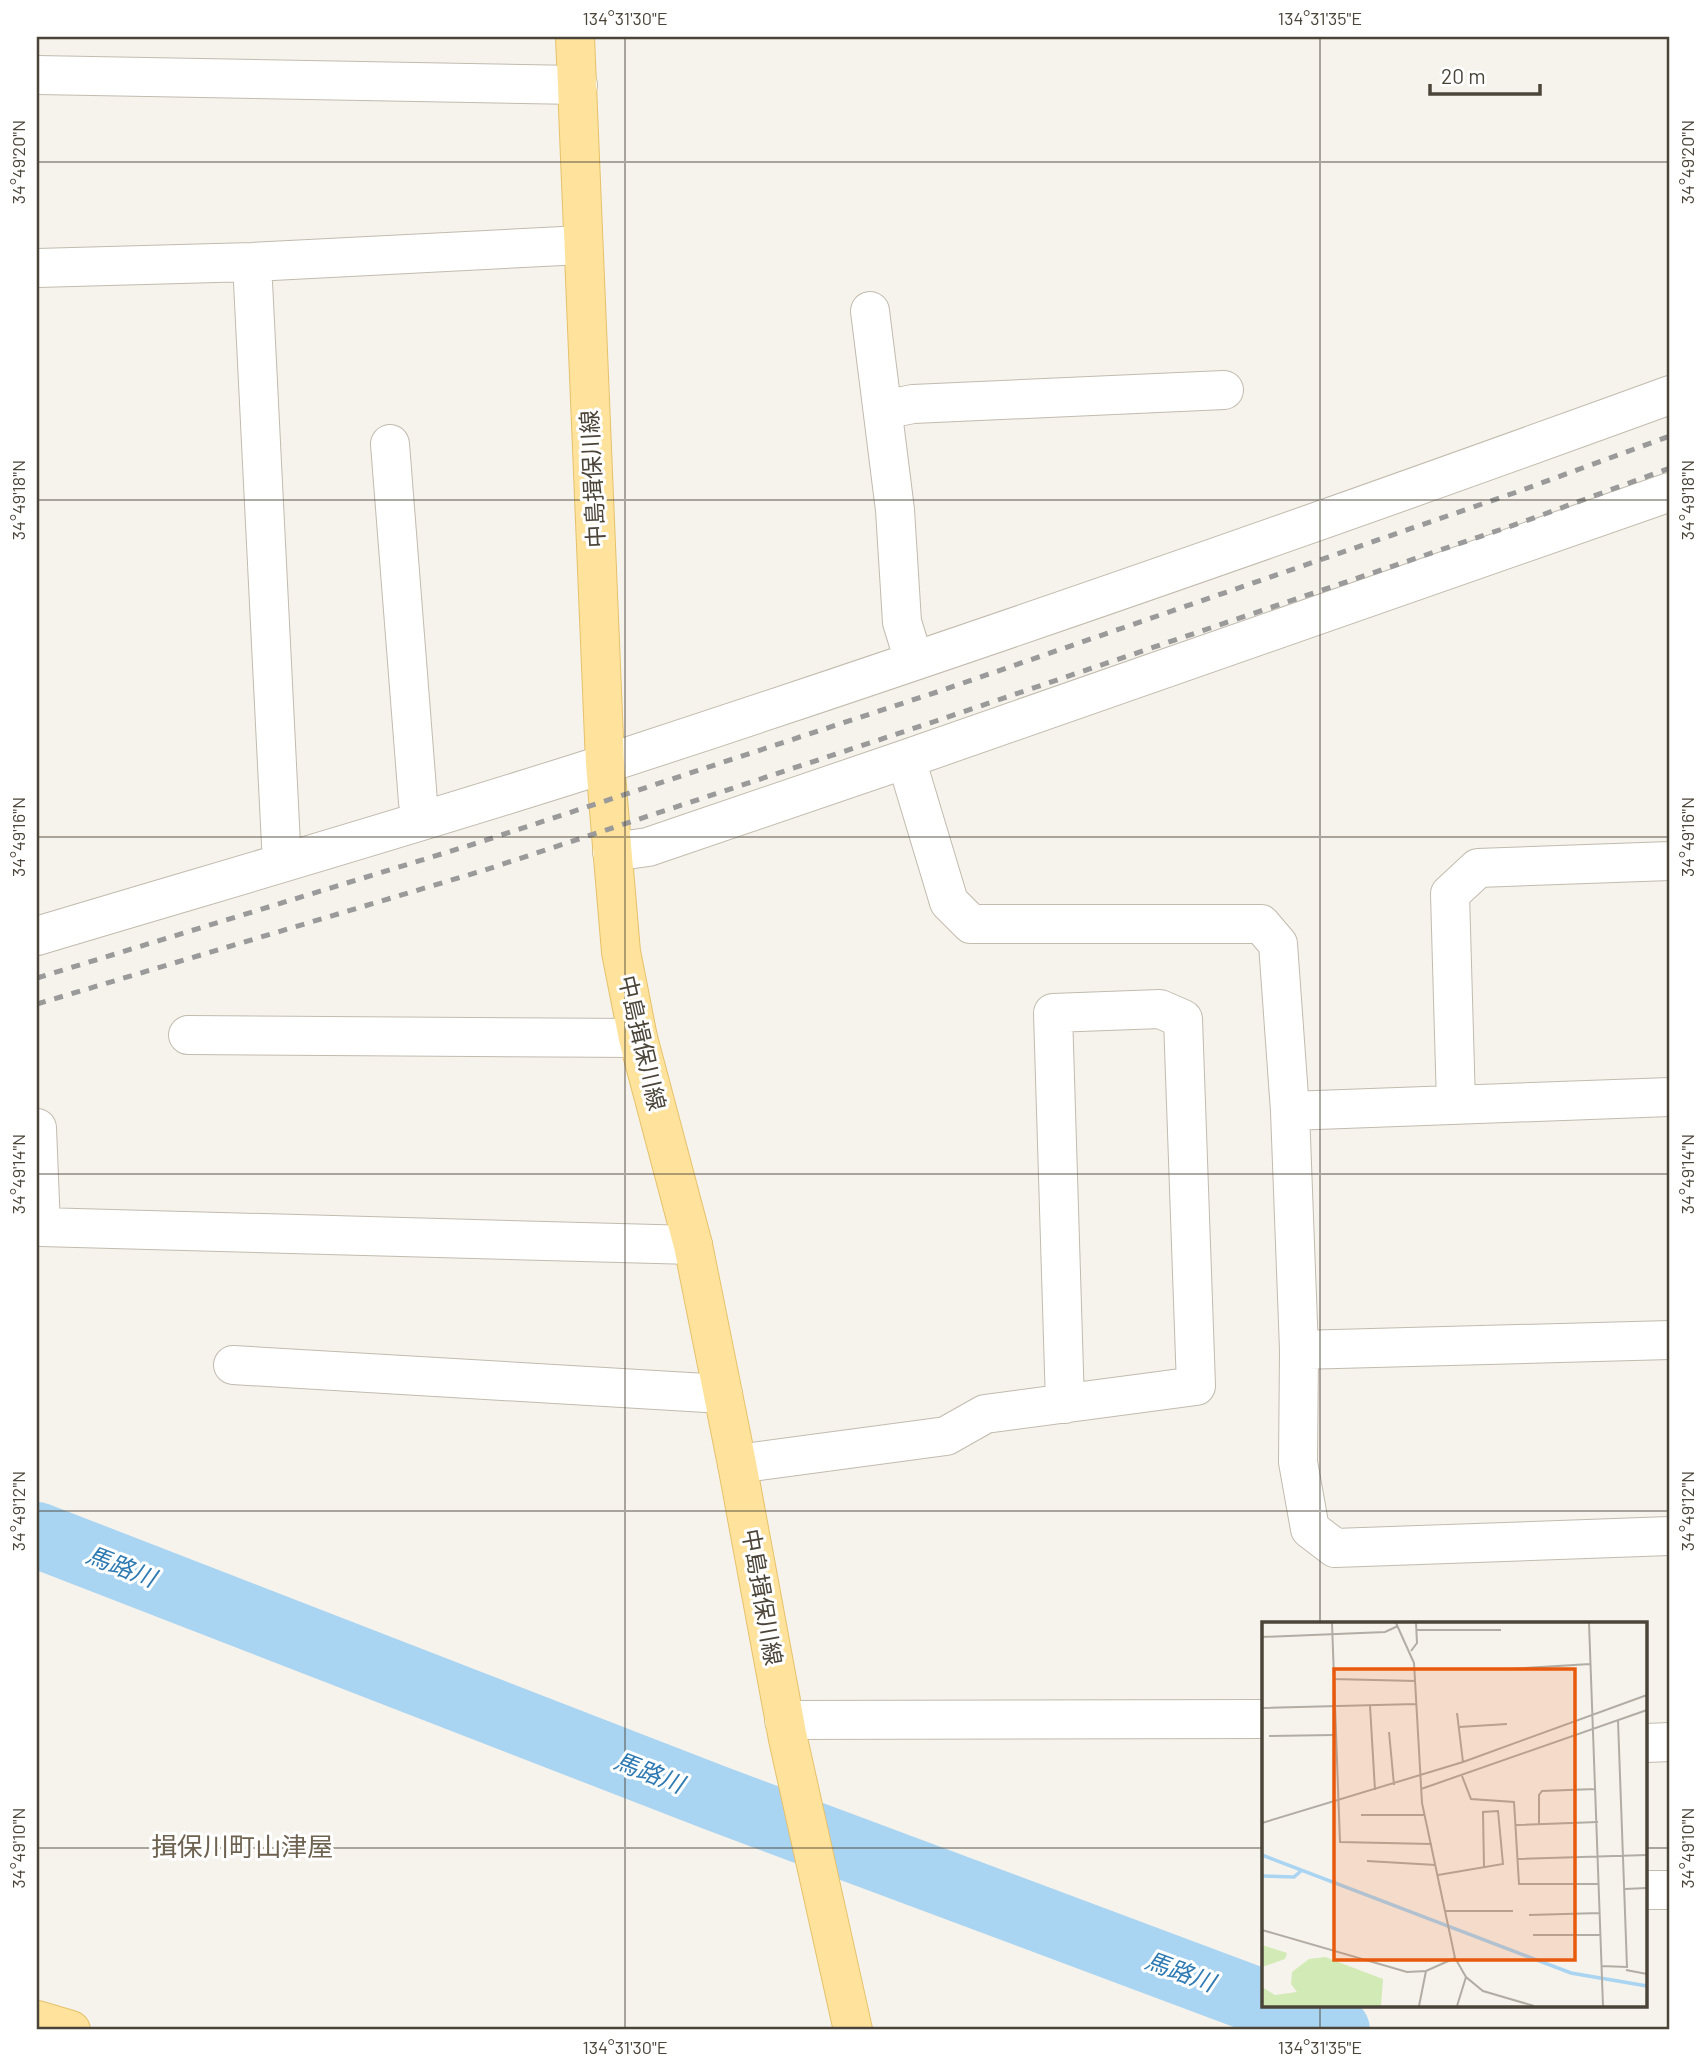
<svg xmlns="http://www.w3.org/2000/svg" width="1707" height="2067" font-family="Barlow,'Noto Sans JP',sans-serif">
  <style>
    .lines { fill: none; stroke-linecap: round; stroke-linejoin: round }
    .river { stroke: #a9d4f2; stroke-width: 66 }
    .minor-casing { stroke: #c2bbae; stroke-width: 40 }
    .major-casing { stroke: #e6c16a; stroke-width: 40 }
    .minor { stroke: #fff; stroke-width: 38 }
    .major { stroke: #ffe39c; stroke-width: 38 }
    .rail { stroke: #9a9a9a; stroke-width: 5; stroke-dasharray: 9 9; stroke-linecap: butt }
    .ticks { fill: none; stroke: #4b4439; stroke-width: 2; stroke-opacity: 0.45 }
    .labels { text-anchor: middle; stroke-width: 6; stroke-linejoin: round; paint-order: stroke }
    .street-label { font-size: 23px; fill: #4b4439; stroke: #fff }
    .water-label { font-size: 24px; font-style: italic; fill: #2e7ab2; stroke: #fff }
    .quarter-label { font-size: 26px; fill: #6e6250; stroke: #fff }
    .inset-river { fill: none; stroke: #a9d4f2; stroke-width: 3.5 }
    .inset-road { fill: none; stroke: #b2ada4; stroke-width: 2 }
    .view { fill: #e8590c; fill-opacity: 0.15; stroke: #e8590c; stroke-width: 3.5 }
    .inset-edge { fill: none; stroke: #4b4439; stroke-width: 3.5 }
    .neatline { fill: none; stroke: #4b4439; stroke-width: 2.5 }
    .ticks-label { font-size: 18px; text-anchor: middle; fill: #4b4439 }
  </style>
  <rect width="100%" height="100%" fill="#f6f3ec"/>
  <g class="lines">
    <path class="river" d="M37 1535 718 1799 1264 2003
      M1271 2006 1337 2030"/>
    <g class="minor-casing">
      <path id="minor" d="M37 75 578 85
        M252 262 281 845 285 862
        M37 268 252 262 582 245
        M870 311 895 510 902 622 914 661
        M883 410 913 404 1224 390
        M390 444 418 802 421 820
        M906 759 949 902 971 924H1261L1278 944 1290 1111 1299 1350 1298 1462 1310 1529 1335 1548 1670 1536
        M612 852 648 847 906 759 1670 492
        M37 936C227 879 419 824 608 763 964 647 1318 523 1670 395
        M188 1035 638 1038
        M1456 1104 1450 894 1478 868 1670 861
        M1290 1111 1670 1097
        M37 1128 41 1227 693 1245
        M1299 1350 1670 1340
        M233 1365 723 1394
        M737 1464 946 1436 985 1414 1196 1386 1183 1019 1160 1009 1053 1013 1065 1404
        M784 1720 1264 1719
        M1646 1743 1670 1742
        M1646 1890H1670"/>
    </g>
    <g class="major-casing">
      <path id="major" d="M575 37 605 763 621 952 638 1038 693 1245 737 1464 788 1739 853 2030
        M37 2020 71 2030"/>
    </g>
    <use href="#minor" class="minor"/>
    <use href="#major" class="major"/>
    <path class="rail" d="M37 978 474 844 937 692 1514 493 1670 436
      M37 1004 485 870 936 721 1520 523 1670 468"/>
  </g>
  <path class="ticks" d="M625 37V2030M1320 37V1624M37 162H1670M37 500H1670M37 837H1670M37 1174H1670M37 1511H1670M37 1848H1264M1646 1848H1670M1320 2006V2030"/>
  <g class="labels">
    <g class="street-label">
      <text transform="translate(593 479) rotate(-93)" y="8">中島揖保川線</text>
      <text transform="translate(642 1043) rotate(77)" y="8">中島揖保川線</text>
      <text transform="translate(762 1597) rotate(80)" y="8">中島揖保川線</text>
    </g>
    <g class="water-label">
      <text transform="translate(121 1567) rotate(21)" y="8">馬路川</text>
      <text transform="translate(649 1773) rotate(21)" y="8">馬路川</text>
      <text transform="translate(1180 1972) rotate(20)" y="8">馬路川</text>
    </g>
    <g class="quarter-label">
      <text x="242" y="1856">揖保川町山津屋</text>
    </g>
  </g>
  <g transform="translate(1262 1622)">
    <rect width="385" height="385" fill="#f6f3ec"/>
    <path d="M0 323 25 331 23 337 0 345ZM63 335 121 357 119 384H0V365L13 373 35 370 29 362 30 350 47 337Z" fill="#d2eab5"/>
    <path class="inset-river" d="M0 233 309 351 385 364M0 254 32 255 40 248"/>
    <path class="inset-road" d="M70 1 78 220 170 222M134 1 152 41 160 181 193 336 204 355 221 369 272 384M327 1 341 384M155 8H239M0 15 123 10 136 4M149 29 155 21 154 1M248 47 328 42M71 57 154 59M108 84 113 168M0 86 154 82M195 91 201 140M197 105 245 102M127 110 132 163M7 114 71 113M200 154 209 177 252 180 257 262H337M159 167 385 88M99 193H162M0 201 201 140 385 73M277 202V173L280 169 333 167M254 203 336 200M255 237 385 233M105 239 174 243M176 253 241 242 236 189 221 190 222 245M363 267 385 266M183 289H251M267 293 338 291M0 308 145 350 164 349 193 336M271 313H339M339 344 365 345 356 99M364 348 385 352M157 384 164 349M195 384 204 355"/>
    <path class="view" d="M72 47H313V338H72Z"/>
    <rect width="385" height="385" class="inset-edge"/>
  </g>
  <rect width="1707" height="2067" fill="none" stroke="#ffffff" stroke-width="77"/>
  <path d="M1430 84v10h110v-10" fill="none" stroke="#4b4439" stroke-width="3.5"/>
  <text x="1441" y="84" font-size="21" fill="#4b4439" stroke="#ffffff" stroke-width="5" paint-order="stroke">20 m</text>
  <rect x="38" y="38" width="1630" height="1990" class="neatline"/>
  <g class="ticks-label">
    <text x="625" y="25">134°31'30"E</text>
    <text x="1320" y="25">134°31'35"E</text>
    <text transform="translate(19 162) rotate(-90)" y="6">34°49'20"N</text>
    <text transform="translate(1688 162) rotate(-90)" y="6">34°49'20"N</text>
    <text transform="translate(19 500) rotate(-90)" y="6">34°49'18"N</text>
    <text transform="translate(1688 500) rotate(-90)" y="6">34°49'18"N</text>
    <text transform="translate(19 837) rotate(-90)" y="6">34°49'16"N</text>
    <text transform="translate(1688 837) rotate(-90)" y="6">34°49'16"N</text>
    <text transform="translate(19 1174) rotate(-90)" y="6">34°49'14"N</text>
    <text transform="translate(1688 1174) rotate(-90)" y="6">34°49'14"N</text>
    <text transform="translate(19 1511) rotate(-90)" y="6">34°49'12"N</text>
    <text transform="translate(1688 1511) rotate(-90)" y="6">34°49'12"N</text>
    <text transform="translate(19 1848) rotate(-90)" y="6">34°49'10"N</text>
    <text transform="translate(1688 1848) rotate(-90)" y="6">34°49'10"N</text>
    <text x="625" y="2054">134°31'30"E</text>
    <text x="1320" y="2054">134°31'35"E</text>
  </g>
</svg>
